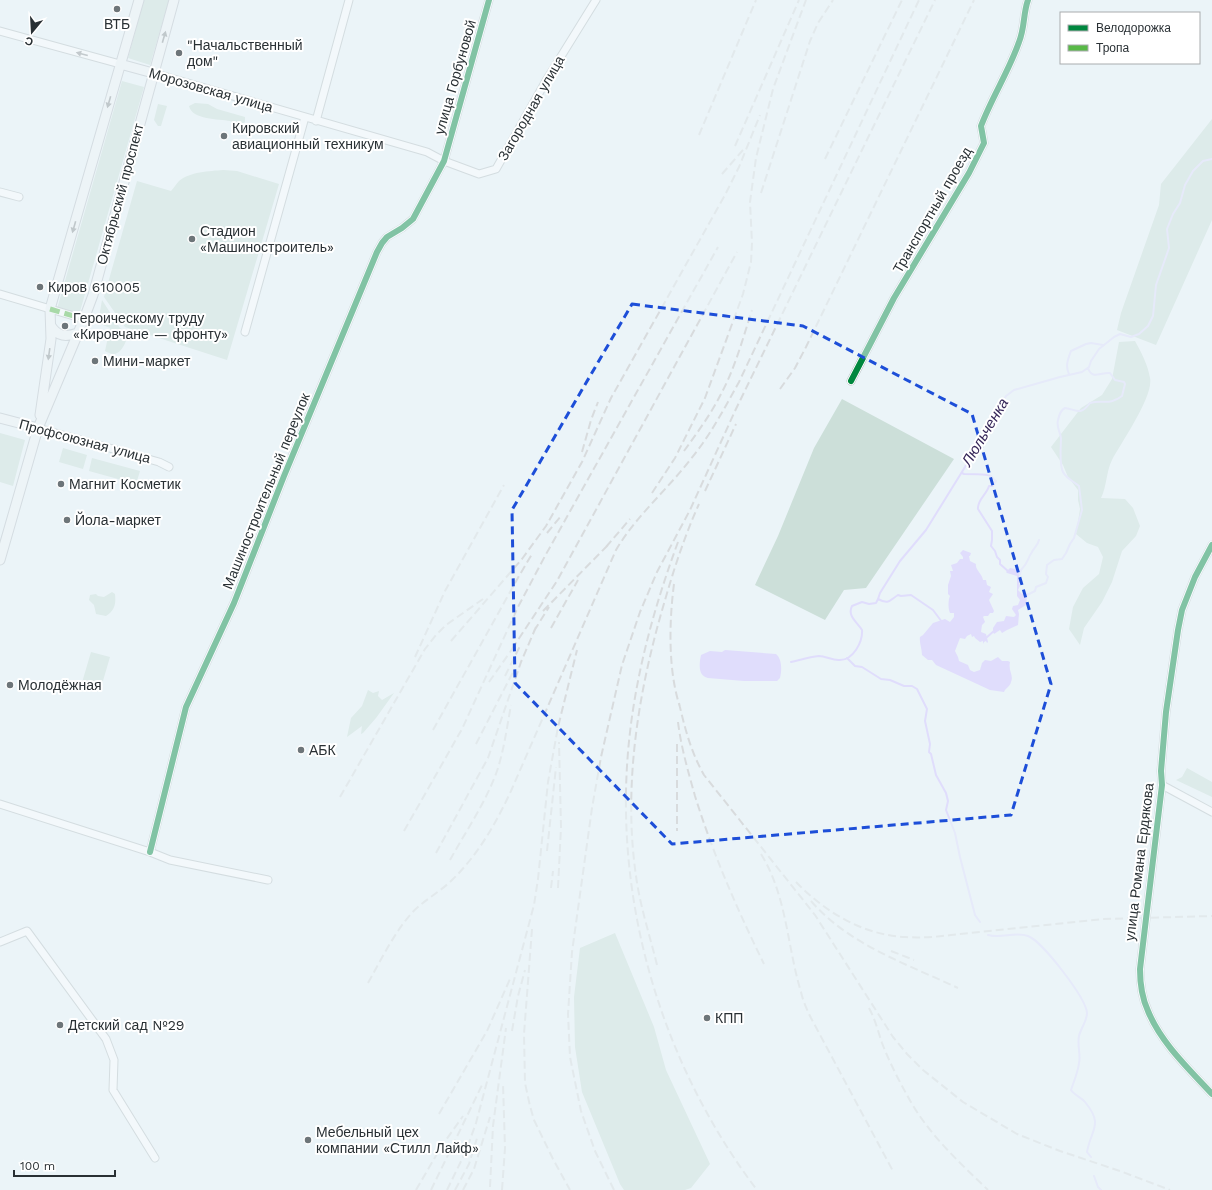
<svg xmlns="http://www.w3.org/2000/svg" width="1212" height="1190" font-family="'Work Sans',sans-serif">
  <style>
    .green { fill: #ccdfd9 }
    .water { fill: #e0ddfc }
    .lines { fill: none; stroke-linecap: round; stroke-linejoin: round }
    .stream { stroke: #e0ddfc; stroke-width: 2 }
    .minor-casing { stroke: #b8c0c4; stroke-width: 9 }
    .major-casing { stroke: #b9c0c7; stroke-width: 11 }
    .minor { stroke: #fcfdfe; stroke-width: 7 }
    .major { stroke: #f0f3f6; stroke-width: 9 }
    .rail { stroke: #d8dbdd; stroke-width: 2; stroke-dasharray: 8 4; stroke-linecap: butt }
    .quiet { stroke: #58b947; stroke-width: 5; stroke-dasharray: 10 5; stroke-linecap: butt }
    .cycleway-casing { stroke: #fff; stroke-width: 8 }
    .cycleway { stroke: #00873e; stroke-width: 6 }
    .oneway { fill: #8c9295 }
    .oneway2 { fill: #929699 }
    .marked { fill: none; stroke: #1d4ed8; stroke-width: 3; stroke-dasharray: 8 5; stroke-linejoin: round }
    .poi-dot { fill: #6d7579; stroke: #fff; stroke-width: 1.5 }
    .labels { text-anchor: middle; stroke-width: 4; stroke-linejoin: round; paint-order: stroke }
    .poi-label { font-size: 14px; fill: #293034; stroke: #fff; text-anchor: start }
    .street-label { font-size: 14px; fill: #293034; stroke: #fff }
    .water-label { font-size: 15px; font-style: italic; fill: #362759; stroke: #fff }
  </style>
  <rect width="100%" height="100%" fill="#ebf4f8"/>
  <path class="green" d="M144 0H169L150 65 128 58Z
    M122 81 144 87 79 315 57 309Z
    M195 103 208 104 217 109 245 117V122L239 126C236 124 233 122 230 121 219 119 192 120 189 106Z
    M158 104 167 106 161 126H158L154 120Z
    M1212 119V220L1156 345 1117 330 1121 313 1159 205 1161 184Z
    M223 170 237 171 279 184 227 360 125 327 104 297 137 181 171 191C174 188 176 184 179 181 189 172 210 171 223 170Z
    M102 300 120 328 129 333C126 340 123 353 114 354 111 354 107 352 105 351L110 328 98 323Z
    M1135 341C1141 352 1148 365 1150 378 1154 396 1121 443 1112 460 1106 472 1107 486 1101 498L1125 499 1133 508 1140 526 1136 536 1122 551 1112 582 1102 602 1084 628 1080 645 1069 629 1073 607 1083 588 1099 574 1103 557 1098 547 1087 543 1076 534 1080 509 1078 500V490L1068 477 1063 465 1051 447 1081 408 1102 395 1112 379 1119 342Z
    M842 399 954 459 866 588 844 590 825 620 755 585 778 536 814 448Z
    M0 433 25 440 13 486 0 482Z
    M63 448 87 455 83 469 59 462Z
    M92 458 140 471 136 484 89 471Z
    M112 592 115 594C116 604 115 610 106 616L96 614 94 605 89 600 90 595 96 594 98 596 104 597Z
    M91 652 110 657 100 691 81 686Z
    M368 690 373 693 379 691 378 696 382 700 394 693 376 718 363 733 361 734 362 726 347 737 351 718 362 706Z
    M1187 768 1212 782V797L1176 780 1182 777Z
    M615 933 654 1027 666 1070 710 1164 691 1188 685 1190H624L620 1184 582 1092 575 1047 574 997 580 948Z"/>
  <path class="water" d="M963 550 971 553 970 556H969L970 561 976 564C975 570 982 573 983 580H986L987 585 991 587 989 592 993 594 989 600 994 611 993 613H990L988 616H984L983 617 985 622 982 625 981 632 986 634 988 642 987 643 986 641 984 642 983 644V641L980 642 975 638 974 636 972 637 971 634 967 636 965 639 960 638 955 651 958 657 959 661 968 665 970 670 974 672 980 670 982 663 985 660 991 661 998 657 1002 661H1008L1010 662C1008 671 1014 675 1011 682 1010 687 1005 688 1004 692L990 690 936 665 932 660H928L922 655C922 649 919 642 920 637L923 635 933 623 945 619 950 622 954 617V613H950C948 609 948 600 950 596L948 594V585L951 576 950 571H953L951 565 957 563 960 559H963V557L960 553Z
    M1010 568 1015 569 1018 571 1022 569 1021 575 1019 576 1021 580 1019 583 1020 586 1018 590 1022 594 1024 591 1028 594 1026 605 1018 610 1019 614 1018 625 1007 630 1002 633 1000 630 994 634 993 632V628L997 622 1004 621 1006 616 1014 617 1016 615 1012 609 1013 606 1018 605 1020 600 1017 596V576L1007 573 1006 572Z
    M725 650 776 654C782 659 782 670 780 678L777 681H744L708 678C698 676 699 664 701 655L710 651 722 652Z"/>
  <g class="lines">
    <path class="stream" d="M1069 374C1065 366 1068 359 1071 351L1086 344 1091 343 1103 345
      M962 473 964 474C969 474 987 474 991 476 993 478 994 480 996 481L993 486H989C987 494 977 500 978 509L992 531V540L991 546 995 551 997 557 1000 560V564L1009 572
      M1021 570C1029 562 1027 559 1032 552 1034 548 1038 545 1039 540
      M1027 595 1035 591 1036 587 1046 583 1048 577 1046 574 1047 565 1054 560 1062 559 1066 553 1070 544 1074 538 1082 510 1079 486C1074 482 1066 478 1063 472 1059 465 1061 446 1061 438 1060 431 1056 427 1058 420 1059 415 1061 410 1065 408 1078 410 1080 416 1090 403 1103 399 1109 406 1122 396L1125 384 1124 382 1115 380 1110 373C1100 372 1092 380 1088 368
      M878 599C889 605 890 600 898 595L901 596 911 595 933 610 942 622
      M986 638 995 630
      M847 658 855 666 862 667 881 679 890 680 904 686H912L917 689 927 709 925 721 930 744 929 752 931 754 936 775 946 793 948 801 946 810 955 833 960 857 975 915 980 922
      M791 662C800 660 809 657 819 656 826 656 833 661 840 660 853 660 863 642 862 630 857 622 847 616 852 606L862 602 869 604 876 603 878 599 880 593 900 561 926 530 965 467 1006 396 1014 390 1060 377 1082 372 1089 367 1091 361 1099 349 1114 337 1120 334 1131 337 1139 334 1148 326 1153 316 1156 285 1169 248 1167 229 1173 214 1180 203 1185 185 1193 171 1203 161 1212 159
      M988 935C1001 939 1015 931 1028 936 1042 941 1086 998 1087 1013 1087 1021 1081 1028 1079 1036 1077 1045 1081 1055 1079 1063 1078 1072 1074 1081 1071 1090 1074 1095 1081 1097 1085 1102 1104 1125 1091 1129 1087 1152L1091 1157
      M1094 1176 1098 1187 1101 1190"/>
    <g class="minor-casing">
      <path id="minor" d="M0 31 120 64
        M153 73 427 152 444 161 479 174 496 169 547 79 596 0
        M316 121 349 0
        M0 192 19 197
        M0 294 84 319
        M245 332 305 117
        M851 381 894 298 969 173 984 143 981 126C992 97 1009 71 1019 42 1025 27 1023 14 1028 0
        M38 428 159 462 169 467
        M1212 545 1195 577 1182 610 1178 630 1166 712 1161 771 1162 785 1140 969C1140 983 1142 998 1148 1011 1161 1043 1189 1069 1212 1094
        M1162 785 1212 812
        M0 804 150 852 170 860 268 880
        M150 852 186 707 234 603 284 476 377 252 382 243 387 237 402 228 413 219 444 161 489 0
        M0 942 27 931 106 1039 114 1060 113 1090 155 1158"/>
    </g>
    <g class="major-casing">
      <path id="major" d="M120 64 153 73
        M51 326C58 337 66 337 78 333
        M40 415 51 339 50 309 139 0
        M0 418 38 428
        M0 560 38 428 84 319 93 295 174 0"/>
    </g>
    <use href="#minor" class="minor"/>
    <use href="#major" class="major"/>
    <path class="rail" d="M699 135 756 0
      M735 146 799 0
      M825 159 902 0
      M722 174 743 150
      M761 193 810 41 818 23 833 0
      M780 389 795 368 806 347 974 0
      M684 451C697 433 711 414 721 394 735 368 743 338 752 310
      M582 452 591 420 598 402
      M705 491 736 424
      M652 493 675 458 705 398 743 294 751 262 752 243 750 202 756 158 773 89 806 0
      M547 533 561 516
      M678 542C653 610 634 680 628 752 615 907 663 1066 757 1190
      M606 547 630 519
      M674 584C669 622 668 671 680 707
      M543 611 609 544
      M551 628 578 580
      M534 631 549 607
      M451 641 522 559 546 526 582 462 611 398 725 195 739 167 760 115
      M512 649 557 581 737 252
      M415 657 445 591 504 485
      M505 676 521 644
      M489 682 515 645
      M679 703C685 729 691 752 704 775L815 915 893 1037 907 1054 923 1070 963 1102 1017 1134 1060 1151 1120 1171 1170 1190
      M678 722C681 747 688 771 695 796 713 854 737 909 764 964
      M433 730 519 576 532 554
      M476 744 513 672
      M677 744V831
      M340 797 425 649 436 635 446 625 483 599
      M404 831 462 729 518 607 545 556 718 247
      M547 851 556 767
      M436 853 488 758 521 662 536 627
      M761 854C787 896 787 946 801 992 803 1001 807 1010 811 1018L894 1173
      M450 860C466 831 486 802 497 771 504 750 507 727 511 705
      M796 882C825 912 863 935 905 937 921 938 936 937 951 935L1103 919 1212 916
      M551 888 553 871
      M558 888 561 827 559 742
      M811 901C849 945 907 964 958 988
      M532 929 524 1034 525 1083 530 1106 534 1120 553 1159 570 1190
      M891 951 914 960
      M657 965C650 936 640 906 636 876 623 786 638 693 663 607 673 572 684 537 699 504
      M368 983C381 960 393 935 410 915 422 901 439 893 452 880 478 855 496 823 511 791L616 550C636 516 666 491 690 460 710 436 724 409 739 382L919 0
      M869 1008C875 1019 878 1031 882 1043 889 1061 898 1079 907 1095 927 1133 958 1161 988 1190
      M512 1031 518 996 525 970
      M439 1114 487 1031 510 979
      M490 1187 493 1126 506 1028
      M416 1190 441 1147 463 1116
      M431 1190 483 1083
      M447 1190 466 1151 476 1123 534 905 538 879 548 782 558 727 577 650
      M455 1190 469 1164 478 1135
      M463 1190 474 1169 490 1117
      M502 1190 505 1148 503 1084
      M614 1190 595 1151 581 1111 570 1057 568 1014 572 952 592 808 601 757 622 665 640 612 657 572 690 510 735 411 935 0"/>
    <path class="quiet" d="M50 309 84 319"/>
    <g class="cycleway-casing">
      <path id="cycleway" d="M851 381 894 298 969 173 984 143 981 126C992 97 1009 71 1019 42 1025 27 1023 14 1028 0
        M1212 545 1195 577 1182 610 1178 630 1166 712 1161 771 1162 785 1140 969C1140 983 1142 998 1148 1011 1161 1043 1189 1069 1212 1094
        M150 852 186 707 234 603 284 476 377 252 382 243 387 237 402 228 413 219 444 161 489 0"/>
    </g>
    <use href="#cycleway" class="cycleway"/>
  </g>
  <defs><path id="oneway-solid" d="M-6-.8H1V-3.2L6.5 0L1 3.2V.8H-6Z"/></defs>
  <g class="oneway">
    <use href="#oneway-solid" transform="translate(164 37) rotate(-74)"/>
    <use href="#oneway-solid" transform="translate(109 102) rotate(106)"/>
    <use href="#oneway-solid" transform="translate(74 227) rotate(106)"/>
    <use href="#oneway-solid" transform="translate(49 354) rotate(98)"/>
  </g>
  <use class="oneway2" href="#oneway-solid" transform="translate(82 54) rotate(-165)"/>
  <path d="M0 0H1212V1190H0ZM632 304 803 326 972 414 1051 684 1011 815 672 844 515 683 512 510Z" fill="#ebf4f8" fill-opacity=".55" fill-rule="evenodd"/>
  <path class="marked" d="M632 304 803 326 972 414 1051 684 1011 815 672 844 515 683 512 510Z"/>
  <g class="poi-dot">
    <circle cx="117" cy="9" r="4"/>
    <circle cx="179" cy="53" r="4"/>
    <circle cx="224" cy="136" r="4"/>
    <circle cx="192" cy="239" r="4"/>
    <circle cx="40" cy="287" r="4"/>
    <circle cx="65" cy="326" r="4"/>
    <circle cx="95" cy="361" r="4"/>
    <circle cx="61" cy="484" r="4"/>
    <circle cx="67" cy="520" r="4"/>
    <circle cx="10" cy="685" r="4"/>
    <circle cx="301" cy="750" r="4"/>
    <circle cx="707" cy="1018" r="4"/>
    <circle cx="60" cy="1025" r="4"/>
    <circle cx="308" cy="1140" r="4"/>
  </g>
  <g class="labels">
    <g class="poi-label">
      <text x="117" y="29" text-anchor="middle">ВТБ</text>
      <text x="187" y="50">"Начальственный<tspan x="187" dy="16">дом"</tspan></text>
      <text x="232" y="133">Кировский<tspan x="232" dy="16">авиационный техникум</tspan></text>
      <text x="200" y="236">Стадион<tspan x="200" dy="16">«Машиностроитель»</tspan></text>
      <text x="48" y="292">Киров 610005</text>
      <text x="73" y="323">Героическому труду<tspan x="73" dy="16">«Кировчане — фронту»</tspan></text>
      <text x="103" y="366">Мини-маркет</text>
      <text x="69" y="489">Магнит Косметик</text>
      <text x="75" y="525">Йола-маркет</text>
      <text x="18" y="690">Молодёжная</text>
      <text x="309" y="755">АБК</text>
      <text x="715" y="1023">КПП</text>
      <text x="68" y="1030">Детский сад №29</text>
      <text x="316" y="1137">Мебельный цех<tspan x="316" dy="16">компании «Стилл Лайф»</tspan></text>
    </g>
    <g class="street-label">
      <text transform="translate(455 77) rotate(-74)" y="5">улица Горбуновой</text>
      <text transform="translate(211 90) rotate(16)" y="5">Морозовская улица</text>
      <text transform="translate(531 108) rotate(-60)" y="5">Загородная улица</text>
      <text transform="translate(120 194) rotate(-75)" y="5">Октябрьский проспект</text>
      <text transform="translate(932 210) rotate(-60)" y="5">Транспортный проезд</text>
      <text transform="translate(85 441) rotate(15)" y="5">Профсоюзная улица</text>
      <text transform="translate(266 491) rotate(-68)" y="5">Машиностроительный переулок</text>
      <text transform="translate(1139 862) rotate(-83)" y="5">улица Романа Ердякова</text>
    </g>
    <g class="water-label">
      <text transform="translate(985 432) rotate(-59)" y="5">Люльченка</text>
    </g>
  </g>
  <rect x="1060" y="12" width="140" height="52" fill="#ffffff" stroke="#a9acae"/>
  <rect x="1068" y="25" width="20" height="6" fill="#00873e" stroke="#a9acae"/>
  <text x="1096" y="32" font-size="12" fill="#293034">Велодорожка</text>
  <rect x="1068" y="45" width="20" height="6" fill="#58b947" stroke="#a9acae"/>
  <text x="1096" y="52" font-size="12" fill="#293034">Тропа</text>
  <g transform="translate(32 32) rotate(198)" stroke="#ffffff" stroke-width="3" paint-order="stroke">
  <path d="M0-3L7 15L0 10L-7 15Z" fill="#293034"/>
  <text y="-6" font-size="11" font-weight="bold" text-anchor="middle" fill="#293034">С</text>
  </g>
  <path d="M14 1170v6h101v-6" fill="none" stroke="#293034" stroke-width="2"/>
  <text x="20" y="1170" font-size="12" fill="#293034" stroke="#ffffff" stroke-width="3" paint-order="stroke">100 m</text>
</svg>
